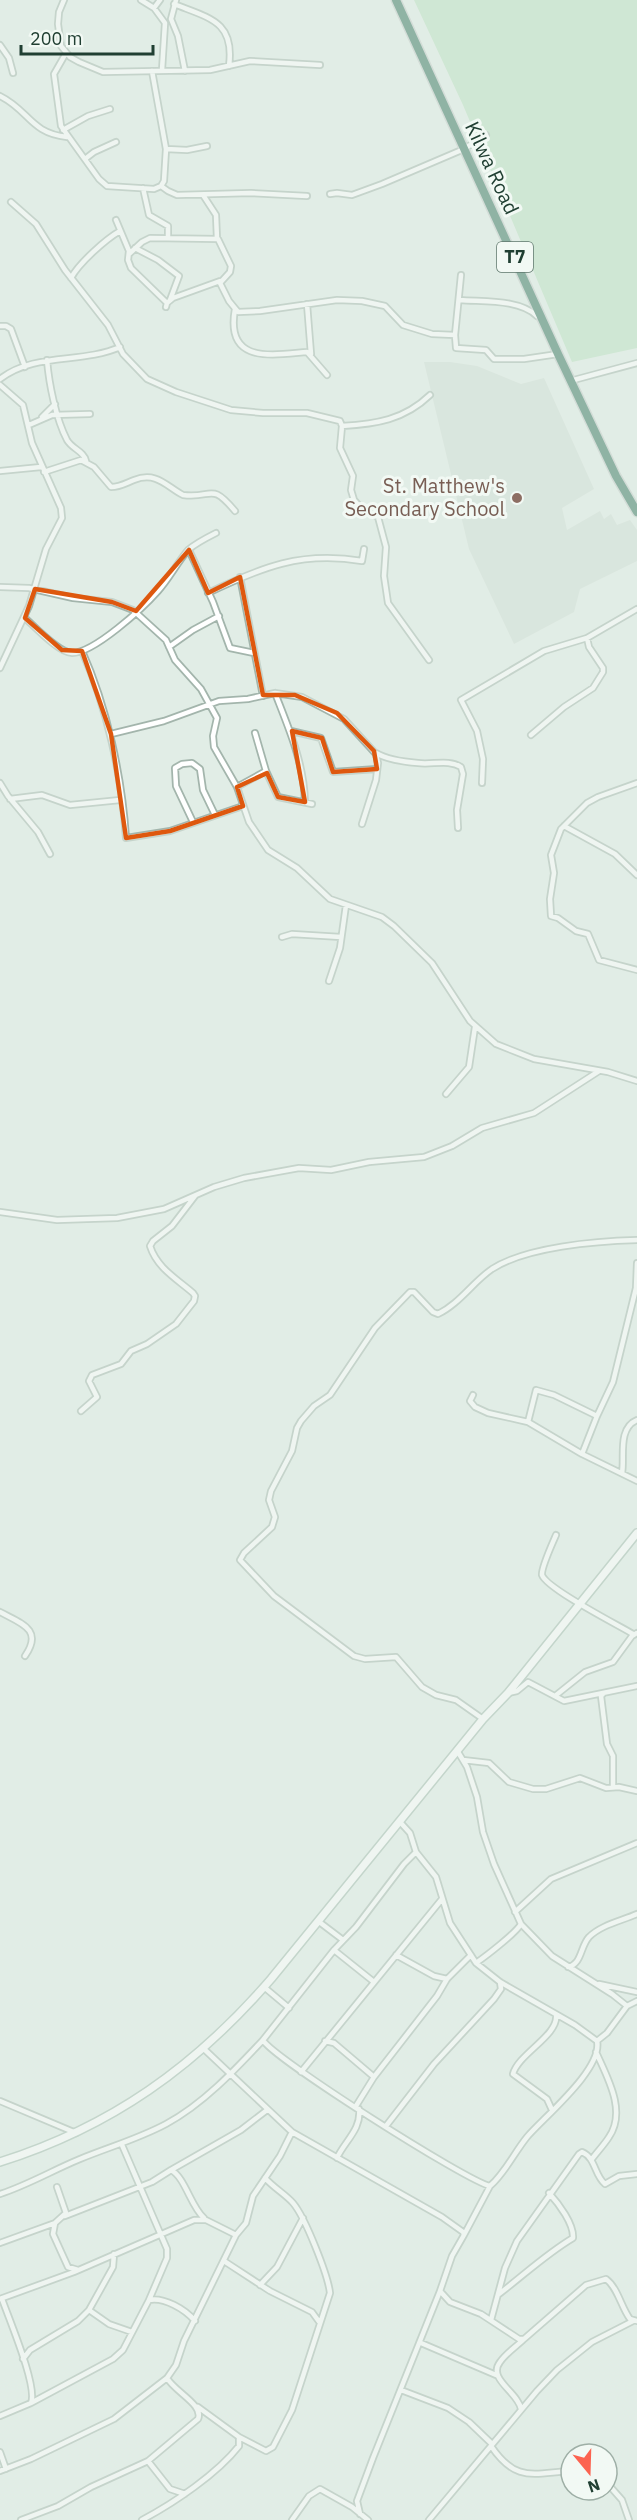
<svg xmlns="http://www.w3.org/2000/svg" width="637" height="2520" font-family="'IBM Plex Sans',sans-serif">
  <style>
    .built { fill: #cfddd5 }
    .green { fill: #b8e0be }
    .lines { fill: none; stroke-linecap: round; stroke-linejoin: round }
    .street-casing { stroke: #a3b5ac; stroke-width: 8 }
    .secondary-casing { stroke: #9fb9ac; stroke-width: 10 }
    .highway-casing { stroke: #c1c9c6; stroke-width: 11 }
    .street { stroke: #fff; stroke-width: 4.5 }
    .secondary { stroke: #fff; stroke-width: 7 }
    .highway { stroke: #2a6d56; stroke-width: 8 }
    .marked { fill: none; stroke: #de580e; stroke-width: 4.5; stroke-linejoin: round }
    .education-dot { fill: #8d6e63; stroke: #f2f9f4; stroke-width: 2 }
    .labels { text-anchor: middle; stroke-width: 6; stroke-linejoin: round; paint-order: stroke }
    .shield { fill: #f2f9f4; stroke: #5f776c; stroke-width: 1.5 }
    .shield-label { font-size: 18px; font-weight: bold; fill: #203f32 }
    .street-label { font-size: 20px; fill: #203f32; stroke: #f2f9f4 }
    .education-label { font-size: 20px; fill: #785e54; stroke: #f2f9f4; text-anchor: end }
  </style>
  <rect width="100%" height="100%" fill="#e1ede6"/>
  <path class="built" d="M424 362H450L477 366 521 384 544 378 594 489 562 508 567 530 600 511 604 519 611 514 617 525 630 520 637 530V561L580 589 574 612 514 644 469 549Z"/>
  <path class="green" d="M414 0H637V348L572 362 463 105Z"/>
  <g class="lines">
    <g class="street-casing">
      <path id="street" d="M64 0 59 12 58 24 61 46 70 57 79 62 103 72 210 70 250 61 320 65
        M141 0 154 8 165 23 162 70
        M176 0 171 19 178 36 185 71
        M174 4C209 18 235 21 229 66
        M154 8 160 0
        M0 45 9 58 13 73
        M66 53 54 74 61 126 99 179 107 186 154 189 161 186 164 181 166 149 152 71
        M0 96C29 110 30 133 67 137
        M63 130 88 116 110 109
        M166 149 187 150 207 146
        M85 159 94 152 116 142
        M161 186 168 191 177 195 251 193 307 196
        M143 188 149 215 168 226V238
        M330 194 337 193 352 195 382 184 464 149 486 135
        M203 195 216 215 217 239
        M11 202 36 224 65 270 108 325 123 354 147 379 176 392 231 410 263 413H307L340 421 342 426 340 448 353 476 351 490 354 500 361 508 378 517 386 547 384 576 388 603 429 660
        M116 220 129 251 128 260 131 268 167 303
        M135 248 158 260 179 276 170 300
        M129 254 142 242 150 238 218 239 231 266 230 272 220 283 229 301 238 312 260 311 337 300 362 301 385 306 403 325 432 334 455 335
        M461 275 455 335 456 348 486 350 494 359H524L558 354
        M71 278C79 263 106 239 120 231
        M460 300C484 302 519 299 537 316
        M307 304 311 354
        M166 307 167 303 173 298 220 281
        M235 309C225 364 271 355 307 352L327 375
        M0 326H6L11 329 25 367
        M47 360C49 384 56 419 67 440 72 449 84 451 86 461
        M0 379C35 352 82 364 120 347
        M570 381 637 363
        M0 385 23 405 32 443 61 508 62 518 46 549 29 606 0 668
        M42 417 55 404
        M29 425 52 415 90 414
        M342 426C376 424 404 420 430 395
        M0 471 41 467
        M44 472 81 460 94 467 111 487C120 487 126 483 134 480 157 471 167 487 183 495 213 499 210 481 235 511
        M189 550 213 602 230 648 254 653
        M240 577 263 696
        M0 587 29 588 73 598 112 602 133 610 166 640 175 660 201 689 217 718 213 736 214 747 237 787 249 822 268 850 297 868 330 899 382 917 394 926 432 963 470 1021 496 1044 534 1059 608 1072 637 1081
        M208 593C262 567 301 551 362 561L364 549
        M25 618C35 627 59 653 72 653 94 653 143 608 158 591 169 579 177 563 188 550 196 543 206 538 216 533
        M169 647 193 630 219 616
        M82 651C107 707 122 777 126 838L170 831 243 806
        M275 693C289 729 304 763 305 802
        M291 731 321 738 333 772 377 769
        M111 734 164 721 219 701 248 699 275 693 302 697 344 719 376 754 378 763 376 780 362 824
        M531 735 564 707 593 688 603 672V668L589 647 587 638
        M376 753C388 760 405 762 418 763 432 765 449 759 461 767L463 774 457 810 458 828
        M266 771 278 797 312 804
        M0 783 8 796 38 832 50 854
        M482 783 483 759 477 731 461 700 544 651 587 638 637 609
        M637 783 598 797 587 803 561 829 551 855 554 873 550 899 551 916 558 918 576 931 588 934 599 960 637 970
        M237 787 266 771 255 733
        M10 799 42 795 70 805 120 800
        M193 822 176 786 175 768 182 764 192 763 200 769 203 790 215 815
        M564 826 615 854 637 875
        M282 937 292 934 341 937
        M329 981 340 948 346 905
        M446 1094 469 1067 475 1027
        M0 1212 57 1220 117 1218 164 1209 214 1187 244 1178 299 1168 331 1170 369 1162 424 1157 452 1146 482 1128 534 1113 599 1071
        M473 1395 470 1401 475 1407 488 1413 528 1422 582 1454 637 1481
        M81 1411 97 1397 89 1381 92 1375 121 1364 131 1351 147 1344 176 1324 194 1301 195 1296 193 1293C177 1279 157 1268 150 1246L153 1241 172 1226 195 1196
        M528 1422 536 1390 554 1395 597 1416
        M582 1454 597 1416 613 1382 636 1288 637 1263
        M622 1473C625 1458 617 1428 637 1420
        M556 1535C553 1542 541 1568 542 1575 547 1589 618 1625 633 1634
        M0 1612C20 1623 44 1629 25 1656
        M508 1693 517 1691 528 1682 564 1701 637 1686
        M603 1694 601 1696 607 1744 613 1756V1787
        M555 1696 585 1672 613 1662 632 1636 637 1633
        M483 1719 456 1700 436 1695 422 1687 396 1657 365 1659 354 1656 274 1596 240 1560 244 1553 272 1527 275 1517 269 1500 271 1491 292 1451 297 1428 301 1421 314 1406 330 1395 375 1328 410 1292H414L433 1312 438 1314C459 1304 473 1282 492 1269 526 1247 596 1241 637 1240
        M458 1752 467 1767 477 1797 483 1832 494 1864 521 1924 552 1956 612 1994 627 2006 607 2033 597 2041
        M463 1760 489 1763 509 1782 533 1789H546L580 1778 606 1788 619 1787 637 1791
        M400 1822 410 1833 416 1852 436 1877 450 1923 476 1963 500 1982 575 2025 597 2041C603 2069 544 2117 527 2137 514 2153 505 2173 490 2186 468 2182 271 2057 263 2040L334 1950 356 1927 404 1864 416 1852
        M515 1912 551 1879 637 1843
        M318 1921 343 1940
        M334 1950 374 1982
        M396 1955 434 1976 447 1979
        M476 1963C486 1956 516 1933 521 1924
        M568 1967C582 1964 580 1947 589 1937 601 1925 621 1921 637 1914
        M599 1984 637 1992
        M264 1987 289 2008
        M627 2006 637 2001
        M325 2041 334 2043 374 2077
        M204 2049 292 2132 442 2217 463 2232 464 2235 452 2256 440 2291 450 2302 481 2314 519 2339H524L586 2285 606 2279C618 2288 621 2307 630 2319L637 2321
        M301 2072 442 1899
        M0 2101 76 2133
        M356 2106 374 2077 437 1996 447 1979 471 1955
        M552 2110 547 2099 513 2074C518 2054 559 2035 556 2015
        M386 2126 434 2064 494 1999 501 1989 500 1982
        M122 2145 167 2249V2258L149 2300
        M337 2158C344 2142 362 2129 359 2109
        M592 2159C597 2152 604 2145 609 2137 627 2111 607 2077 596 2052
        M171 2170 241 2130 267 2110
        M57 2187 66 2213 55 2223 53 2234 68 2267 78 2270
        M0 2194C28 2185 53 2170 80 2159 109 2147 138 2139 166 2124 203 2104 234 2071 263 2040
        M65 2216 152 2182 171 2170C185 2177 191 2207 204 2218
        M464 2235 490 2186
        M0 2243 55 2223
        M224 2261 270 2291 312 2312 320 2323
        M260 2285 277 2267 303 2218
        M499 2294C524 2275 546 2254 573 2238 574 2224 559 2204 549 2193
        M0 2299 74 2272 194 2220H206L236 2235
        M89 2310 109 2324 132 2332
        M491 2320 505 2268 517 2241 579 2154 582 2152C596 2158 594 2175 605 2184L619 2176 637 2174
        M421 2343 496 2375
        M23 2359 30 2350 78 2321 89 2310 113 2267 114 2254
        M401 2390 448 2408 469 2422 492 2444
        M31 2403 113 2359 123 2350 149 2300C164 2297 185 2309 195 2321
        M521 2409C518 2392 487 2379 500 2362 506 2353 517 2346 524 2339
        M0 2416 31 2403C38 2387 9 2319 2 2299
        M239 2437 266 2451 273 2447 292 2410 330 2293C328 2275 305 2217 293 2203 285 2194 274 2188 265 2178
        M491 2446C516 2483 533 2473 571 2471
        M0 2452 6 2469
        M148 2461 170 2489 185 2494
        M0 2471 31 2459 114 2419 167 2378
        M607 2483 622 2500 629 2520
        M360 2514 357 2501 373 2458 440 2291
        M21 2520 58 2506 91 2487 148 2461 198 2419C204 2405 175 2392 167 2378L176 2365 184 2341 236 2235 246 2223 253 2196 280 2156 292 2132
        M142 2520C174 2503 217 2474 239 2446V2437L198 2407
        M292 2520 309 2496 320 2489 352 2507 368 2520
        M429 2520 537 2391 557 2370 592 2342 633 2321"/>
    </g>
    <g class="secondary-casing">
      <path id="secondary" d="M0 2162C111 2127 195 2067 271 1979L483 1719 508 1693 637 1533"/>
    </g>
    <g class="highway-casing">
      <path id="highway" d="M396 0 558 354 616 476 637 512"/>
    </g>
    <use href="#street" class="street"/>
    <use href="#secondary" class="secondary"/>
    <use href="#highway" class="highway"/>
  </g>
  <path d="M0 0H637V2520H0ZM189 550 208 593 240 577 263 695H295L337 713 374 751 377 769 333 772 322 738 292 731 305 802 278 797 267 773 237 787 243 806 170 831 126 838 111 734 82 651 62 650 25 618 35 589 112 602 136 611Z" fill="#e1ede6" fill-opacity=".55" fill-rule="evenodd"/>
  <path class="marked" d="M189 550 208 593 240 577 263 695H295L337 713 374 751 377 769 333 772 322 738 292 731 305 802 278 797 267 773 237 787 243 806 170 831 126 838 111 734 82 651 62 650 25 618 35 589 112 602 136 611Z"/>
  <circle class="education-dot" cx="517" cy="498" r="6"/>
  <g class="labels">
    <rect class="shield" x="497" y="242" width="36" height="30" rx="4.5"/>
    <g class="shield-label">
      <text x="515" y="263">T7</text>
    </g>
    <g class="street-label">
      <text transform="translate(492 168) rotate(65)" y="7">Kilwa Road</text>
    </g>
    <g class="education-label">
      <text x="505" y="493">St. Matthew's<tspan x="505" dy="23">Secondary School</tspan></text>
    </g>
  </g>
  <g transform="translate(589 2472) rotate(161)"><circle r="28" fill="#f2f9f4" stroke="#9eafa6" stroke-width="1.5"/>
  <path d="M0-4.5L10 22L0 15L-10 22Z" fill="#fc6350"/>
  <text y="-9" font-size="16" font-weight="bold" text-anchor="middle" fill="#203f32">N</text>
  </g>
  <path d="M21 45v9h132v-9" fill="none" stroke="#203f32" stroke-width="3"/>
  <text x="30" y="45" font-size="18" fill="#203f32" stroke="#f2f9f4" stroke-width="4.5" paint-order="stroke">200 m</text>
</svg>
